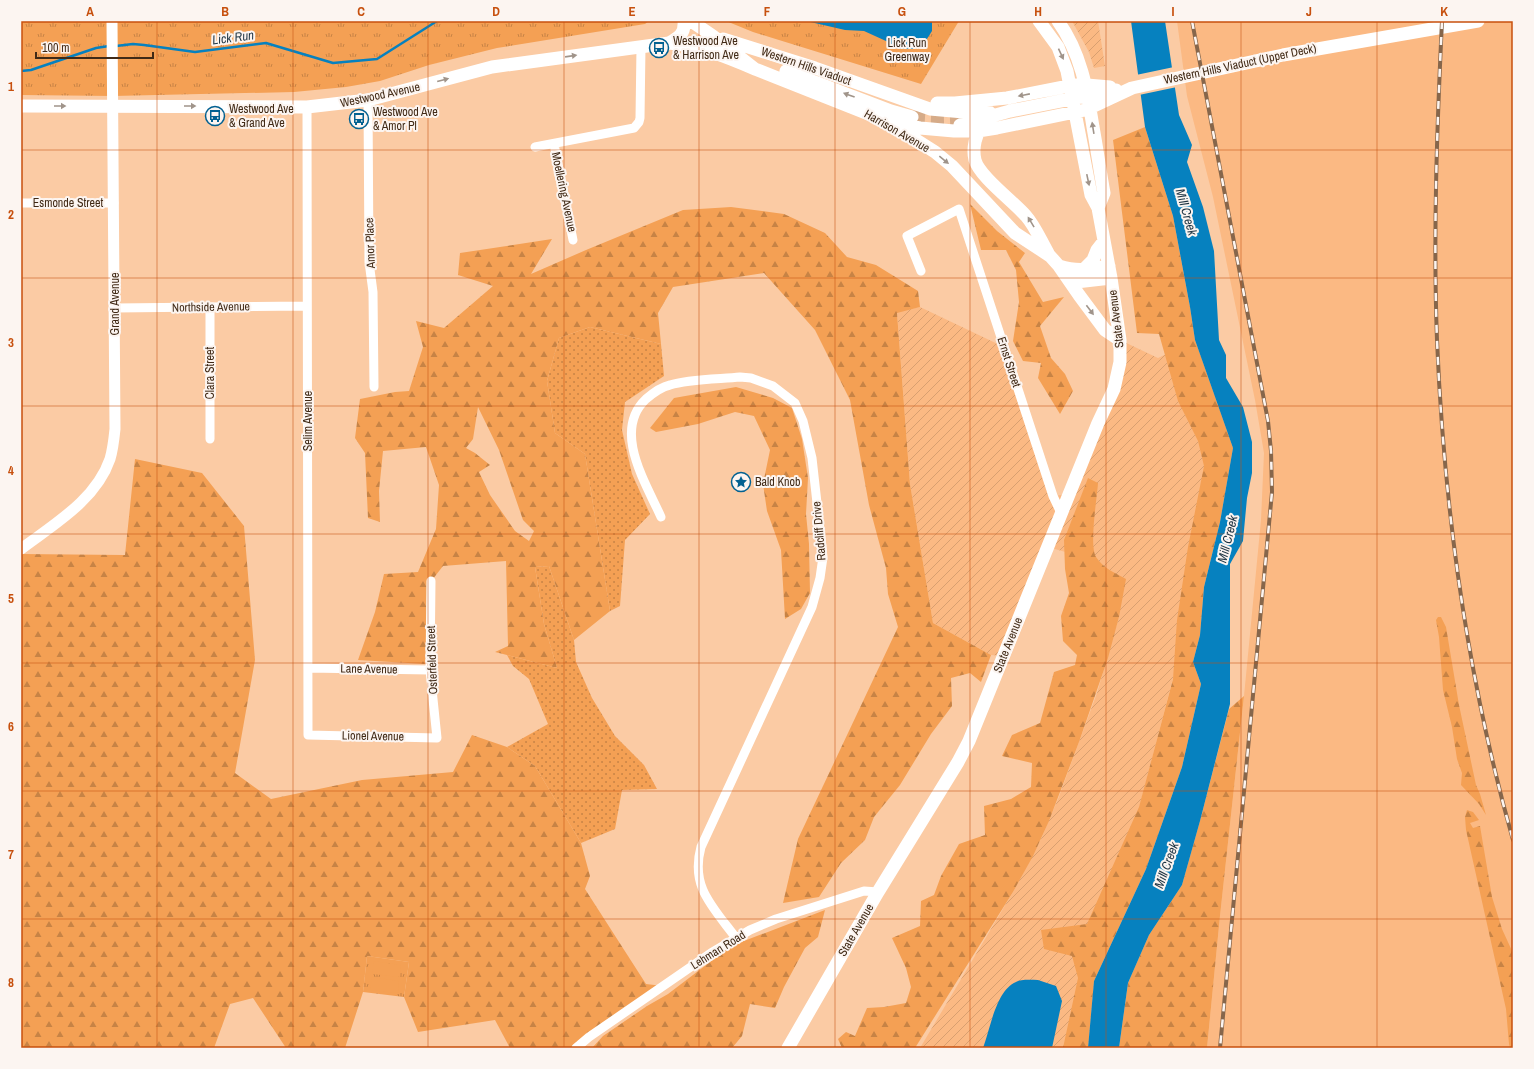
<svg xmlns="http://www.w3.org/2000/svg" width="1534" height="1069" font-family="'Archivo Narrow',sans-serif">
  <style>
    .built { fill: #fbb983 }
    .industrial { fill: url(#industrial-furrows) }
    .grass { fill: url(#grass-dots) }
    .forest { fill: url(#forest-firs); fill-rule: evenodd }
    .park { fill: url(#park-tufts) }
    .pitch { fill: #f4a054 }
    .water { fill: #0681bf }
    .pier { fill: #fbcba4 }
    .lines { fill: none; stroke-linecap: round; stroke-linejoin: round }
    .stream { stroke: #0681bf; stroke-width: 2.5 }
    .secondary-tunnel { stroke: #d6ab88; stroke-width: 13; stroke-dasharray: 13 6; stroke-linecap: butt }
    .minor { stroke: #fff; stroke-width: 9 }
    .tertiary { stroke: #fff; stroke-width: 11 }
    .secondary { stroke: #fff; stroke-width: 13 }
    .rail-casing { stroke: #86664b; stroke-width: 4 }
    .rail { stroke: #fcf5f1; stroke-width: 2.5; stroke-dasharray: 8; stroke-linecap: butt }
    .oneway { fill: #a0948a }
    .grid { fill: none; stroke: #c7500e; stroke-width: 1; stroke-opacity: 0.55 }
    .labels { text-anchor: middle; stroke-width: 4; stroke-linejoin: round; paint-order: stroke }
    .poi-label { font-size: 12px; fill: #412a16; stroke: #fcf5f1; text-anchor: start }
    .park-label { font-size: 12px; fill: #3b2818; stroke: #fcf5f1 }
    .street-label { font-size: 12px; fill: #412a16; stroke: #fcf5f1 }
    .water-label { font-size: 13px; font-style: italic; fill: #1e3443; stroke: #fcf5f1 }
    .neatline { fill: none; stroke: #c7500e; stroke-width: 1.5 }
    .grid-label { font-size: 13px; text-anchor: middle; font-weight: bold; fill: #c7500e }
  </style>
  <defs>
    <pattern id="industrial-furrows" width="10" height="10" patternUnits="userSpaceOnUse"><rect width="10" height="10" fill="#fbb983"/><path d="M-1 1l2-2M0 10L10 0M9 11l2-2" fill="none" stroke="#d89f70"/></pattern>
    <pattern id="grass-dots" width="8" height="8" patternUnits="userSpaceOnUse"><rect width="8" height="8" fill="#f4a054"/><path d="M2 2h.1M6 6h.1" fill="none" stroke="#c78345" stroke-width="1.8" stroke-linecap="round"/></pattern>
    <pattern id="forest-firs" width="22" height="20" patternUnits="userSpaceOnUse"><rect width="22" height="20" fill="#f4a054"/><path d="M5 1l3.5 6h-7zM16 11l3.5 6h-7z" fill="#c78345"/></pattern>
    <pattern id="park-tufts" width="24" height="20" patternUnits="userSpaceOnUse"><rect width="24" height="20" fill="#f4a054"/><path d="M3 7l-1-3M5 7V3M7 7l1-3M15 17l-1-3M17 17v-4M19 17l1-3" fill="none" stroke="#c78345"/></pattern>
  </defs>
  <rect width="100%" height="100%" fill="#fbcba4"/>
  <path class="built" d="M1177 21H1513V1048H1207L1220 916 1244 696 1261 520 1264 453 1255 400 1213 197 1187 96Z"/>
  <path class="industrial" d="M1072 21H1098L1105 66 1094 68 1089 52Z
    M920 307 1004 347 1053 496 1070 494 1114 389 1120 340 1158 358 1195 340 1233 448 1094 981 1088 1048H920L1013 892 1041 839 1058 799 1097 693 1119 617 1086 558 1048 547 1004 656 991 655 933 623 910 484 897 312Z"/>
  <path class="grass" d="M590 327 661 344 664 376 625 402 622 430 632 474 650 514 625 540 620 606 610 611 585 454 555 433 547 381 559 338Z
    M549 566 574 640 576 662 592 698 615 736 644 765 657 789 622 790 615 829 581 843 535 766 507 747 548 724 529 679 513 666 507 655 557 668 544 624 535 567Z"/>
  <path class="forest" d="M1145 127 1173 216 1190 307 1195 340 1233 448 1220 522 1204 587 1200 635 1193 662 1201 684 1182 767 1146 869 1094 981 1088 1048H1063L1078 978 1072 956 1044 949 1041 930 1087 924 1139 807 1173 679 1177 620 1188 547 1204 466 1198 441 1178 401 1159 334 1137 333 1113 140Z
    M970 204 997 231 1025 253 1019 262 1043 302 1064 297 1040 326 1051 358 1065 374 1073 391 1060 414 1038 378 1041 363 1023 361 1013 341 1019 302 1016 270 1006 250H981Z
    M731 207 784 214 825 233 847 257 876 265 918 291 920 307 897 313 910 484 933 623 991 655 981 682 970 673 951 678 952 706 931 734 900 785 874 817 865 840 841 863 819 897 783 903 798 839 898 627 888 594 886 568 869 505 850 400 815 330 764 273 673 287 658 313 661 344 590 327 559 338 547 381 555 433 585 454 610 611 574 640 549 566 535 567 544 624 557 668 495 652 508 646 506 561 443 566 429 584 425 664 358 660 375 612 384 574 418 572 436 529 439 485 426 447 383 451 379 491 380 522 368 518 365 453 355 438 360 399 395 392 409 391 423 347 416 321 444 328 493 286 458 275 460 253 552 239 531 274 586 250 683 210ZM478 407 499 450 523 520 534 531 529 541 515 531 490 495 479 472 490 465 475 453 466 448 473 439Z
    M736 387 773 398 792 408 802 439 808 478 806 514 809 544 810 593 801 609 785 619 781 550 767 511 763 484 770 450 754 416 735 412 698 424 656 432 650 428 674 398Z
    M135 459 202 473 244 526 255 660 235 773 271 799 362 780 453 772 472 735 507 747 535 766 581 843 590 876 585 889 646 984 663 986 576 1048H510L495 1020 418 1032 404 997 409 962 367 956 363 992 345 1048H286L253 998 230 1004 214 1048H21V554L125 555Z
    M1088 478 1098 483C1097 499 1089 545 1096 557 1103 568 1115 573 1126 579L1119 617 1108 658 1079 742 1049 821 1033 856 1013 892 915 1048H842L838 1039 846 1032 855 1036 867 1008 884 1007 906 1003 911 987 906 968 892 938 920 926 921 901 934 895 941 876 959 844 985 835 984 806 1011 799 1031 787 1032 763 1002 756 1012 735 1040 723 1054 672 1075 665 1077 655 1063 641 1061 616 1069 593 1065 569 1064 540Z
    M1438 617H1441L1446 627 1459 705 1476 785 1480 794 1486 815 1479 804 1461 785 1462 773 1457 759 1452 727 1443 690 1439 637 1436 620Z
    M1244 696 1220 916 1207 1048H1119L1128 983 1149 935 1182 885 1200 821 1229 709Z
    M1467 810 1473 812 1479 820 1470 823 1473 828 1480 826 1492 897 1502 929 1513 953V1048H1510L1509 1044 1506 1009 1466 830 1465 817Z
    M825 910 818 937 805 948 784 987 775 1008 750 1004 742 1036 732 1048H592L603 1036 647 1006 668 994 731 946Z"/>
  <path class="park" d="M21 21H649L645 24 497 48 429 65 380 81 346 87 294 92 113 96 21 95Z
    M726 21H959L921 84 753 32Z
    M367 956 409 962 404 997 363 992Z"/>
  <path class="pitch" d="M374 961 401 965 400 977 372 974Z
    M372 977 399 981 398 993 370 990Z"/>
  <path class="water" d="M806 21H932V31L925 42 913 49H900L886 41 864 31 845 30Z
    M1131 21H1165L1179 115 1192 145 1187 162 1203 207 1214 251 1219 340 1226 355V378L1243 407 1252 442V473L1247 498 1243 541 1230 564V704L1200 821 1182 885 1149 935 1128 983 1119 1048H1088L1094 981 1146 869 1182 767 1201 684 1193 662 1200 635 1204 587 1220 522 1233 448 1195 340 1190 307 1173 216 1145 127Z
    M1038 980 1056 986 1062 1001 1052 1048H983C990 1030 996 990 1016 982 1021 979 1031 980 1038 980Z"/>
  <path class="pier" d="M1174 67 1177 87 1139 95 1136 75Z"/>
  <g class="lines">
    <path class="stream" d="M116 46 133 44 144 45 195 52 266 43 333 63 377 59 437 21
      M21 71 31 70 96 48 109 46"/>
    <path class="secondary-tunnel" d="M912 117C934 120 956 119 977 116"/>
    <path class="minor" d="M368 100 369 262 373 292 374 387
      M307 107 308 735 437 738 430 670 431 581
      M554 144 573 240
      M535 147 634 128 639 122 640 118 641 47
      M21 203H114
      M921 271 907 236 959 209 1053 496 1061 513
      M210 307V439
      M115 308 307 306
      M661 517C646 483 612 431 646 399 653 393 661 387 670 385 688 379 720 379 740 377L751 378 773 386 795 403 803 421 812 458 823 557 820 578 812 607 701 847C690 887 713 907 736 938
      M308 668 430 670
      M576 1048 589 1037 711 953 750 930 776 919 864 891 878 892"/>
    <path class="tertiary" d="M21 549C54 524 96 500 110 459 113 449 114 439 115 429L112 21"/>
    <path class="secondary" d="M691 21 713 36 755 69 876 117 913 138 935 152 952 166 1015 233 1050 256 1059 266 1079 295 1105 330 1120 340
      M1058 21C1081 53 1087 89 1093 127 1097 149 1100 171 1104 193L1098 208
      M723 39 815 68 930 109 975 113 989 112
      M669 43C680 37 685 33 684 21
      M786 71 891 111 912 117
      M937 103H955L1007 98 1074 85H1087L1110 87
      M21 106 307 107 368 100 492 67 669 43C700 46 727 57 755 69
      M876 117 899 124 920 128 954 131H978L997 128 1085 110 1132 88 1283 55 1478 21
      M960 125 1010 111 1116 90
      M982 125C976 134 972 148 975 160 979 176 1014 202 1026 216 1035 226 1041 241 1048 253
      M1059 266C1079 272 1089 269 1109 266
      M1083 270 1093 260 1097 250 1104 241
      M1068 278 1076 282 1111 278
      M788 1048 878 892 958 762 969 741 1098 423 1114 389 1120 362V340L1111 278 1098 208 1091 195 1067 71 1058 47 1039 21"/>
    <g class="rail-casing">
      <path id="rail" d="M1192 21 1268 421 1271 451 1272 492 1220 1048
        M1442 21C1437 127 1433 234 1437 340 1444 509 1467 677 1513 840"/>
    </g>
    <use href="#rail" class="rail"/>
  </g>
  <defs><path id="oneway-solid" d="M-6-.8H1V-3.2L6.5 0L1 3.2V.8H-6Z"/></defs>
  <g class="oneway">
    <use href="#oneway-solid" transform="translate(1061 54) rotate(65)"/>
    <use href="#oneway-solid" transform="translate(571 56) rotate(-8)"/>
    <use href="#oneway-solid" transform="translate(443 80) rotate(-15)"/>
    <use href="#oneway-solid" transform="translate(849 95) rotate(-160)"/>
    <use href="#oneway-solid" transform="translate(1024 95) rotate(169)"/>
    <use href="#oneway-solid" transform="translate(60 106)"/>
    <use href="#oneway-solid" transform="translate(190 106)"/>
    <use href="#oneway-solid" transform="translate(1093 128) rotate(-99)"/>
    <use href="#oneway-solid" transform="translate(944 160) rotate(39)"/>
    <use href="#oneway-solid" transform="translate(1088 180) rotate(78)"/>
    <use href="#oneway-solid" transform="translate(1031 222) rotate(-121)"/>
    <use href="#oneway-solid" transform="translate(1090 310) rotate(53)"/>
  </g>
  <path class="grid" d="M157 21V1048M293 21V1048M428 21V1048M564 21V1048M699 21V1048M835 21V1048M970 21V1048M1106 21V1048M1241 21V1048M1377 21V1048M21 150H1513M21 278H1513M21 406H1513M21 534H1513M21 663H1513M21 791H1513M21 919H1513"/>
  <defs>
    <g id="bus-ring" transform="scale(1)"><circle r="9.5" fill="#fcf5f1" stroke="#036191" stroke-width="1.5"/><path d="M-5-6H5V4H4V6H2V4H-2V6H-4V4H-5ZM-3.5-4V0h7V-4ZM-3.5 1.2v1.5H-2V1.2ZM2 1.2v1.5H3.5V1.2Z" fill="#036191"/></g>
    <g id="sight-ring" transform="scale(1)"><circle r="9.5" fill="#fcf5f1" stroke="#036191" stroke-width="1.5"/><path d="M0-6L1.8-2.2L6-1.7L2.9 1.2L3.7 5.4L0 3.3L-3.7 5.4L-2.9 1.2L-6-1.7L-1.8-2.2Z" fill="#036191"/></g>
  </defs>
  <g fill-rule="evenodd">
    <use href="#bus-ring" x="659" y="48"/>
    <use href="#bus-ring" x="215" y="116"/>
    <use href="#bus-ring" x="359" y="119"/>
    <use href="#sight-ring" x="741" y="482"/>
  </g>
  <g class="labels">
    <g class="poi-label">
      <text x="673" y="45">Westwood Ave<tspan x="673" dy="14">&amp; Harrison Ave</tspan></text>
      <text x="229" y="113">Westwood Ave<tspan x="229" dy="14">&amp; Grand Ave</tspan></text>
      <text x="373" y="116">Westwood Ave<tspan x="373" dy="14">&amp; Amor Pl</tspan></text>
      <text x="755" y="486">Bald Knob</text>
    </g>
    <g class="park-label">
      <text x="907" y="47">Lick Run<tspan x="907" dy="14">Greenway</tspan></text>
    </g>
    <g class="street-label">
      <text transform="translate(1240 64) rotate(-12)" y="4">Western Hills Viaduct (Upper Deck)</text>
      <text transform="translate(806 66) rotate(19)" y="4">Western Hills Viaduct</text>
      <text transform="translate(380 95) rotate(-12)" y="4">Westwood Avenue</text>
      <text transform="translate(897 131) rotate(30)" y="4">Harrison Avenue</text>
      <text transform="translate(564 192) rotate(78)" y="4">Moellering Avenue</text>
      <text x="68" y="207">Esmonde Street</text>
      <text transform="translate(370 243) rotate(-92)" y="4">Amor Place</text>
      <text transform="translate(115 304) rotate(-90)" y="4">Grand Avenue</text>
      <text transform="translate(211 307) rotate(-1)" y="4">Northside Avenue</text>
      <text transform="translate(1116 319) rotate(-97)" y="4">State Avenue</text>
      <text transform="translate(1009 362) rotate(72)" y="4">Ernst Street</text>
      <text transform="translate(210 373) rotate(-90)" y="4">Clara Street</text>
      <text transform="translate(308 421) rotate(-90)" y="4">Selim Avenue</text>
      <text transform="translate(819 531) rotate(-95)" y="4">Radcliff Drive</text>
      <text transform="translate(1008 645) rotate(-68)" y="4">State Avenue</text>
      <text transform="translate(432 660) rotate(-92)" y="4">Osterfeld Street</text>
      <text transform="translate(369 669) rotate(1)" y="4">Lane Avenue</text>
      <text transform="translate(373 736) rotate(1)" y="4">Lionel Avenue</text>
      <text transform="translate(856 930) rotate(-60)" y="4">State Avenue</text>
      <text transform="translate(718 950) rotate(-32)" y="4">Lehman Road</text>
    </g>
    <g class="water-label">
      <text transform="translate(233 37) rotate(-7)" y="5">Lick Run</text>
      <text transform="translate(1187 212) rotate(74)" y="5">Mill Creek</text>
      <text transform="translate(1227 539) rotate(-76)" y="5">Mill Creek</text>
      <text transform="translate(1166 865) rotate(-70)" y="5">Mill Creek</text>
    </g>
  </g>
  <rect width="1534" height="1069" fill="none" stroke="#fcf5f1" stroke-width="44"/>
  <path d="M36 52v6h117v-6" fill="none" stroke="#412a16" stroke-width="2"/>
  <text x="42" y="52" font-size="12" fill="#412a16" stroke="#fcf5f1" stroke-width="3" paint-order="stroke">100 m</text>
  <rect x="22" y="22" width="1490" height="1025" class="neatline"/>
  <g class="grid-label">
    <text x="90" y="16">A</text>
    <text x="225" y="16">B</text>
    <text x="361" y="16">C</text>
    <text x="496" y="16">D</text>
    <text x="632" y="16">E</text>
    <text x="767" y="16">F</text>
    <text x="902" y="16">G</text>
    <text x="1038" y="16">H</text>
    <text x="1173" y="16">I</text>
    <text x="1309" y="16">J</text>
    <text x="1444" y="16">K</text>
    <text x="11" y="91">1</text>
    <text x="11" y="219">2</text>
    <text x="11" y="347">3</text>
    <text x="11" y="475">4</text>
    <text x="11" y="603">5</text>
    <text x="11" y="731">6</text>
    <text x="11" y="859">7</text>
    <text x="11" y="987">8</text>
  </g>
</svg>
